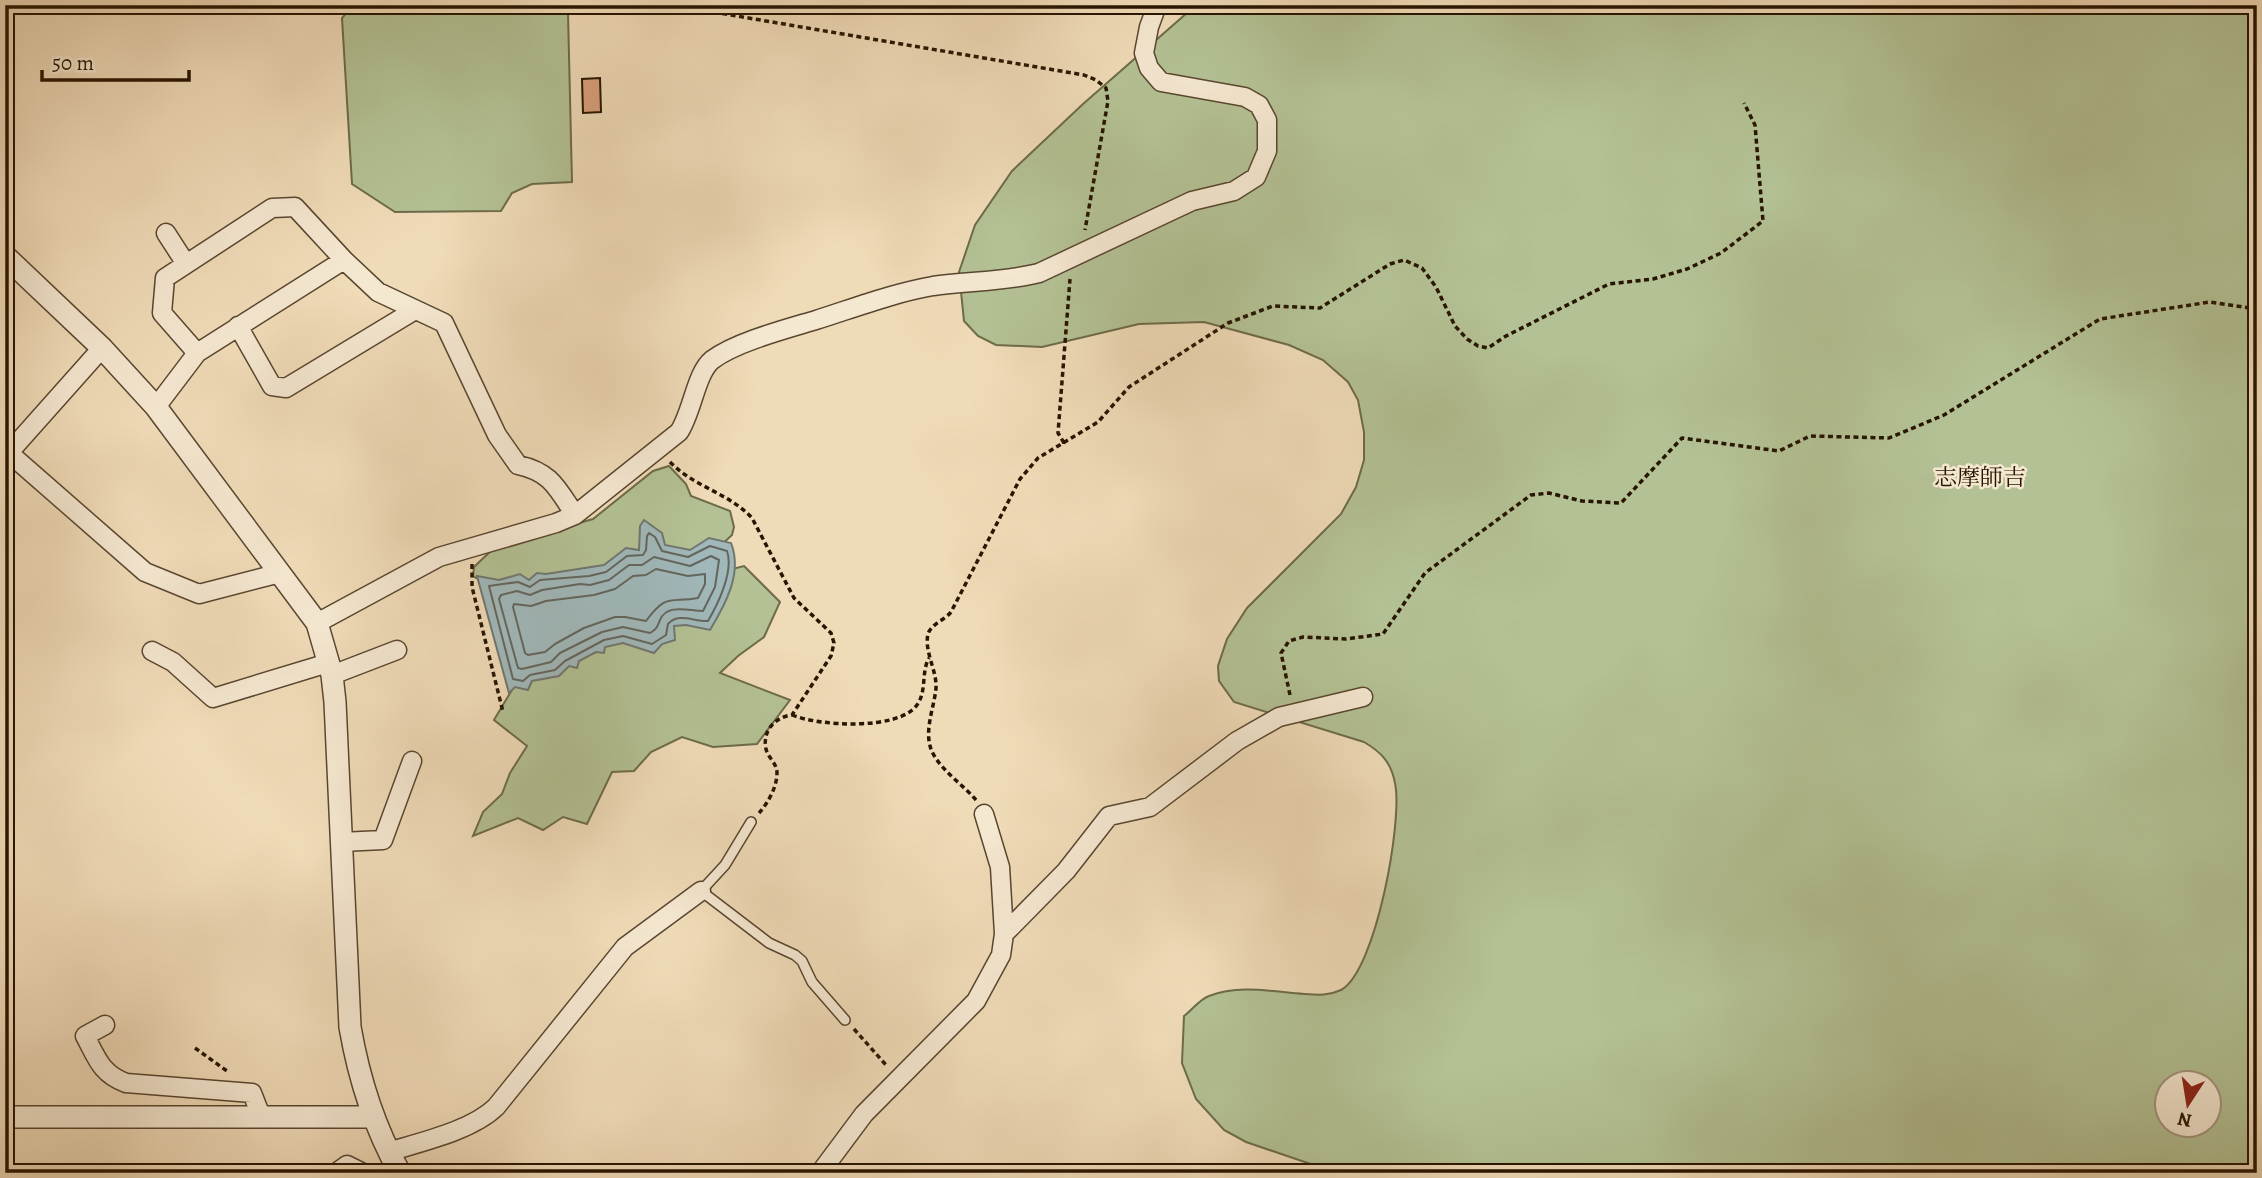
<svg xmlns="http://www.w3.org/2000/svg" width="2262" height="1178" font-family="Alegreya,'Noto Serif JP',serif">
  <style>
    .green { fill: #b3c194; stroke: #6d6b4a; stroke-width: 2; fill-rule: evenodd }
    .water { fill: #a0b8ba; stroke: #707770; stroke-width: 2 }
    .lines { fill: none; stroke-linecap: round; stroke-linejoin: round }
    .shore { stroke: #64665e; stroke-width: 2 }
    .building { fill: #d8a07c; stroke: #271501; stroke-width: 2 }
    .service-casing { stroke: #59462f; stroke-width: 12 }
    .minor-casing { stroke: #59462f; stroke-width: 21 }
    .tertiary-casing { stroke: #59462f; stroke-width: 24 }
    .path { stroke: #271501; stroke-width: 3.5; stroke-dasharray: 5 3.5; stroke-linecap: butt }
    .service { stroke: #f5e8d1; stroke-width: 9 }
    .minor { stroke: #f5e8d1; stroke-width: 18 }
    .tertiary { stroke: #f5e8d1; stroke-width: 21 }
    .labels { text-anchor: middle; stroke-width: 5; stroke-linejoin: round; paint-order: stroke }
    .quarter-label { font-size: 23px; fill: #271501; stroke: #f5e8d1 }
  </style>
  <rect width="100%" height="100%" fill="#f0dbb8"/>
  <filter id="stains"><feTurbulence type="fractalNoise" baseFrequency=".00286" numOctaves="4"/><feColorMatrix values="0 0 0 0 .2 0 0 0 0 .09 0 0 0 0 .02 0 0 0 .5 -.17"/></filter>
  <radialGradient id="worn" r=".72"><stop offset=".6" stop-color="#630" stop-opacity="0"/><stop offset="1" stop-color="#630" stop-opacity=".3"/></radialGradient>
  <path class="green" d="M353 5H562L568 13 572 182 532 184 512 193 501 211 395 212 352 184 342 18Z
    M1196 5H2257V1173H1337L1246 1142 1224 1130 1196 1099 1182 1063 1184 1016C1192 1010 1200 999 1209 996 1239 984 1274 992 1304 994 1318 995 1328 996 1341 990 1376 971 1403 820 1395 783 1391 762 1381 752 1364 742L1234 702 1219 681 1218 666 1227 639 1247 608 1341 514 1356 487 1364 460V432L1358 400 1348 382 1323 360 1289 345 1204 322 1139 324 1042 347 996 345 978 336 964 321 959 272 975 225 1012 171 1083 104ZM2168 1084H2210V1126H2168Z
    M669 466 686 484 691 496 730 511 734 527 732 535 719 547 639 555 569 579 486 584 473 576 474 567 495 547 593 519 653 471Z
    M744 566 780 602 764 637 738 656 720 673 790 700 757 744 713 747 682 737 651 752 634 771 612 772 587 824 563 817 543 830 518 818 473 836 483 812 502 794 510 773 527 746 494 720 519 678 724 571Z"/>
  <path class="water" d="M644 520 662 533 665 545 690 550 709 538 731 543C743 573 725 605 710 630L686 625 674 626 675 640 662 644 654 653 623 643 605 647 604 653 596 652 579 661 577 668 569 666 559 676 532 681 528 690 515 687 509 693 477 576 499 580 520 574 529 580 537 573 546 574 604 565 626 548 639 550 640 526Z"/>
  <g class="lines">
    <path class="shore" d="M649 533 655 537 662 551 688 557 710 546 727 551C734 571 718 604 708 621 694 622 679 612 668 624L666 635 652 644 623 636 604 640 565 661 555 670 530 675 523 681 513 679 489 586 518 582 530 587 540 580 589 576 606 572 627 556 643 555 646 550 647 536Z
      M711 556 719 560 715 587 703 611C689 611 667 603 660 620 657 627 657 629 650 633L623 627 602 632 560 653 551 662 522 669 518 668 499 599 501 595 517 591 530 595 542 590 580 584 590 585 609 580 629 565H642L654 557 690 566Z
      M656 569 688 576 705 574V584L698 598C669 603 667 593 646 621L625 617H615L584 628 555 644 545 652 528 655 525 653 513 607 514 604 531 606 546 601 594 595 615 589 633 576 646 575Z"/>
  </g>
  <path class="building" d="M600 78 601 112 583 113 582 79Z"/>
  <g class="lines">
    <g class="service-casing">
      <path id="service" d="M751 822 725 865 701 891 769 943 795 955 802 961 812 982 845 1020"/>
    </g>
    <g class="minor-casing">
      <path id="minor" d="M166 233 186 264
        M238 326 272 386 286 388 415 310
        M197 353 162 313 165 278 272 208 295 207 344 260
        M156 407 197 353 344 260 378 292 444 323 497 435 518 465C551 472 557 488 575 515
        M9 453 145 572 199 594 280 573
        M5 457 102 348
        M317 623 439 557 556 523 575 515 679 432C692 413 696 373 712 360 736 342 786 329 816 320 854 308 893 293 933 286 968 281 1004 282 1039 273L1192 201 1234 191 1256 177 1267 151V120L1259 105 1245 97 1161 82 1149 68 1144 53 1149 27 1157 5
        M152 651 173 662 213 698 328 663
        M332 675 397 650
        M341 842 383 840 412 761
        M1004 934 1066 871 1109 816 1150 807 1237 741 1279 717 1363 697
        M105 1025 85 1036C97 1058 101 1074 126 1083L252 1093 261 1116
        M388 1152C421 1142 471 1131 496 1107L625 947 701 891
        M336 1173 347 1165 363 1173
        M820 1173 864 1114 976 1001 1001 955 1004 934 1000 867 984 814"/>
    </g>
    <g class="tertiary-casing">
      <path id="tertiary" d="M5 256 102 348 156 407 317 623 332 675 335 702 350 1027C359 1079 374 1127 400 1173
        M5 1117H372"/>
    </g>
    <path class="path" d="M672 5 1084 75 1096 80 1106 88 1108 101 1085 230
      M1064 443 1058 433 1070 279
      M670 462C694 487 729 493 752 518L794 598 831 633 834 643 831 656 792 715C775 717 762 731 766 749 768 758 777 763 777 773 777 787 768 803 759 813
      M472 564V587L503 712
      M1290 695 1281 653 1289 641 1303 637 1346 639 1383 634 1425 573 1531 495 1549 493 1582 501 1621 503 1682 438 1779 451 1810 436 1889 438 1944 415 2100 319 2210 302 2257 309
      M792 715C819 726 898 731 917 705 927 691 921 672 929 658
      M976 800C964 786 945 773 935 757 921 736 934 710 936 688 937 670 924 652 928 634 931 624 945 620 951 612L1020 479 1038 458 1098 422 1129 387 1228 323 1273 306 1320 308 1390 264 1404 260 1422 268 1436 287 1455 326 1467 339 1478 346 1488 348 1506 336 1609 284 1653 279 1687 269 1721 253 1763 221 1755 125 1744 103
      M854 1029 886 1065
      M195 1048 227 1071"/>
    <use href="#service" class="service"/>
    <use href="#minor" class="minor"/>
    <use href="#tertiary" class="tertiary"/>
  </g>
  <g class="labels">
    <g class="quarter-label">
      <text x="1980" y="485">志摩師吉</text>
    </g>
  </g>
  <rect width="2262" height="1178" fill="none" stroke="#f0dbb8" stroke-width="28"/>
  <rect x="7" y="7" width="2248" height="1164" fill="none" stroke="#271501" stroke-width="3.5"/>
  <rect x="14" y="14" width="2234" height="1150" fill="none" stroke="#271501" stroke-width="2"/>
  <g transform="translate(2188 1104) rotate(192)"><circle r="33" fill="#f5e8d1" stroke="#a3947e" stroke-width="2"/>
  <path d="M0-5L12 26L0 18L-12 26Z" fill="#8f2418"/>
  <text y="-10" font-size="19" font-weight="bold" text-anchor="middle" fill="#271501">N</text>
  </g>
  <path d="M42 70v10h147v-10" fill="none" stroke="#271501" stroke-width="3.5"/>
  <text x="52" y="70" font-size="21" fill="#271501" stroke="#f5e8d1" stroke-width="5" paint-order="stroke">50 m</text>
  <rect width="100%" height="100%" filter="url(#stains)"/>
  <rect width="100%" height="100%" fill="url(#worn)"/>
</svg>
